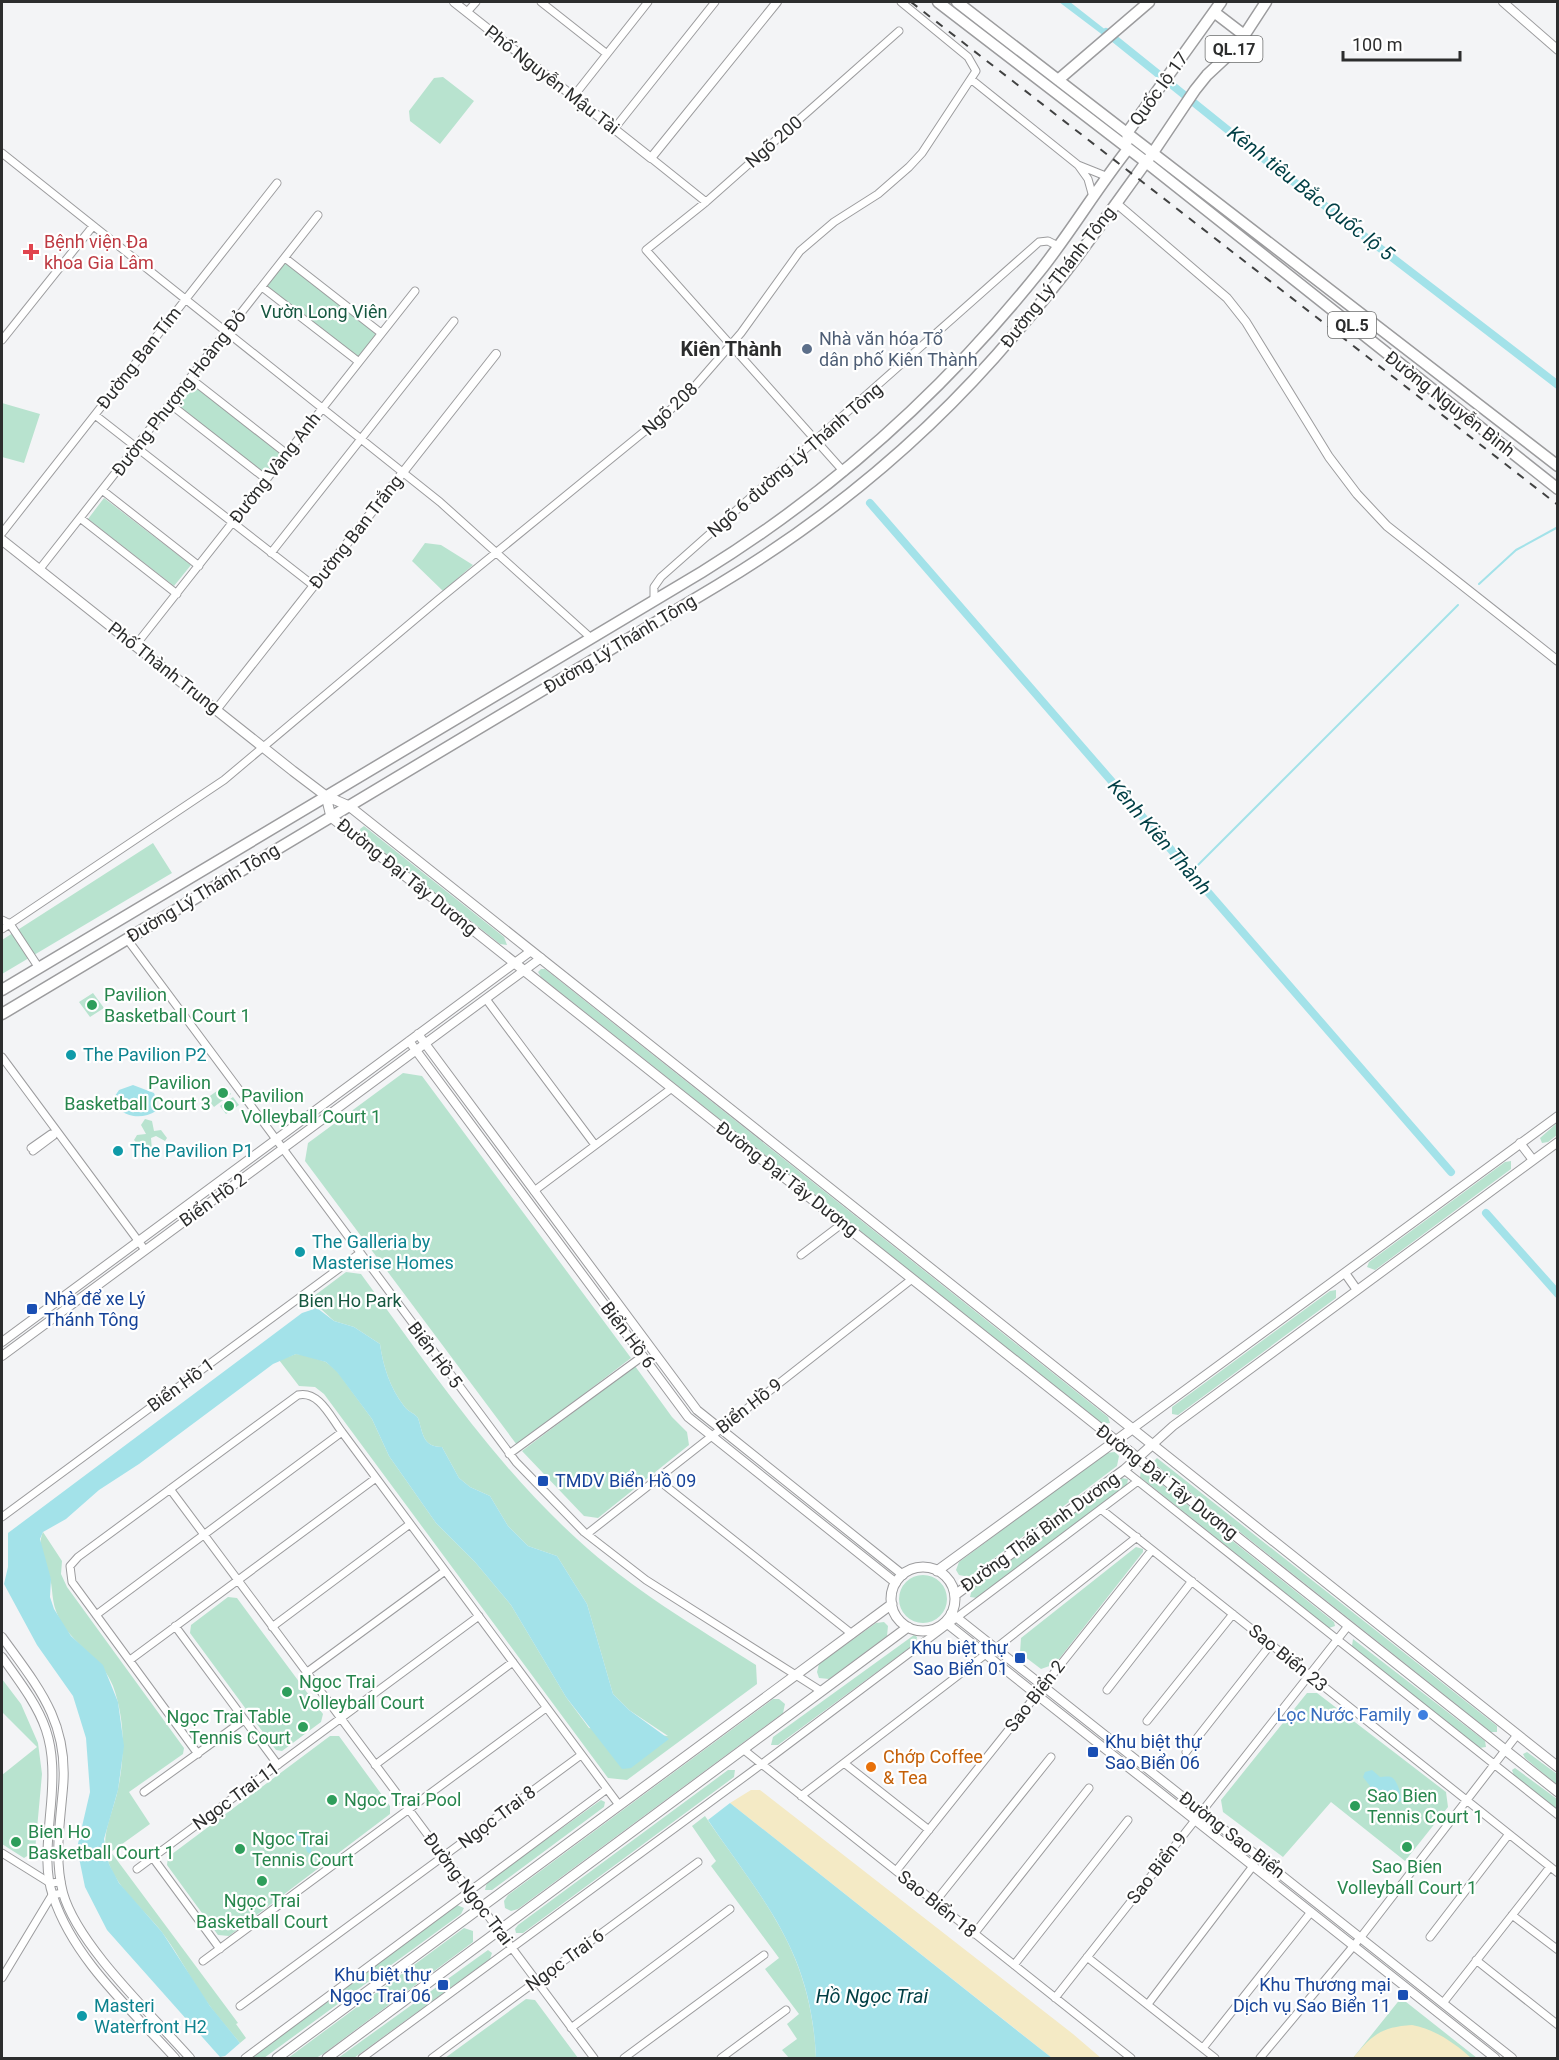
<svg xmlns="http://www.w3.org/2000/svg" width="1559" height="2060" font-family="Roboto,sans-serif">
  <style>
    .green { fill: #b8e3cf }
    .sand { fill: #f4eac5 }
    .water { fill: #a3e2e9 }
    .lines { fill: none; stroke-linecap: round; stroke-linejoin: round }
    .stream { stroke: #a3e2e9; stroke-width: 2 }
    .canal { stroke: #a3e2e9; stroke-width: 8 }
    .minor-casing { stroke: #9c9c9e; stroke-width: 9 }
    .tertiary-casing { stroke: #9c9c9e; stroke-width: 10 }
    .secondary-casing { stroke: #9c9c9e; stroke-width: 11 }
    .primary-casing { stroke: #9c9c9e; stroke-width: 13 }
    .trunk-casing { stroke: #9c9c9e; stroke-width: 13 }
    .minor { stroke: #fff; stroke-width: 7 }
    .tertiary { stroke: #fff; stroke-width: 8 }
    .secondary { stroke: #fff; stroke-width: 9 }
    .primary { stroke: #fff; stroke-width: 10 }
    .trunk { stroke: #fff; stroke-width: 10 }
    .rail { stroke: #404141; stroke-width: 2; stroke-dasharray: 8 8; stroke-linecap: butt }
    .health-dot { fill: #e0444e; stroke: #fff; stroke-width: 2 }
    .service-dot { fill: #5c6f8a; stroke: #fff; stroke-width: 2 }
    .leisure-dot { fill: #2e9e5b; stroke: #fff; stroke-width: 2 }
    .culture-dot { fill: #0f9aa8; stroke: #fff; stroke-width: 2 }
    .transit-dot { fill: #1a4fb4; stroke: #fff; stroke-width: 2 }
    .shop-dot { fill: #3f7fe0; stroke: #fff; stroke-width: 2 }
    .food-dot { fill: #e8710a; stroke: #fff; stroke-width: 2 }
    .labels { text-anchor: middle; stroke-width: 4.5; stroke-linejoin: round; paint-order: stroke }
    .shield { fill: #fff; stroke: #6b6c6c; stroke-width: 1.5 }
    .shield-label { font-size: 16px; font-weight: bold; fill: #2c2d2d }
    .street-label { font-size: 18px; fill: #2c2d2d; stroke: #fff }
    .health-label { font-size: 18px; fill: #be3a42; stroke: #fff; text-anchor: start }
    .park-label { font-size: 18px; fill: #165740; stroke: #fff }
    .service-label { font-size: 18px; fill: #4e5e75; stroke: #fff; text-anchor: start }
    .leisure-label { font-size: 18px; fill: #27864d; stroke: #fff; text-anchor: start }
    .culture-label { font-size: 18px; fill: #0d838f; stroke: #fff; text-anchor: start }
    .transit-label { font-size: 18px; fill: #164399; stroke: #fff; text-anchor: start }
    .shop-label { font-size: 18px; fill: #366cbe; stroke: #fff; text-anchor: end }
    .food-label { font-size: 18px; fill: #c56008; stroke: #fff; text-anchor: start }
    .water-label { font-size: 20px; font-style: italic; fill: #013f45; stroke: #fff }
    .neighbourhood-label { font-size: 20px; font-weight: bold; fill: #2c2d2d; stroke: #fff }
  </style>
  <rect width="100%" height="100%" fill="#f3f4f6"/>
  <path class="green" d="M443 77 474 101 440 144 410 121 409 111 434 78Z
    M285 258 381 333 358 363 262 287Z
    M190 378 287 454 266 479 170 404Z
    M2 403 40 414 24 463 2 457Z
    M104 498 191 565 174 586 88 519Z
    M425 543 441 545 473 565 443 591 412 561Z
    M364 826 504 937 507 945 500 944 361 834 360 829Z
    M153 843 172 873 2 974V940Z
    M541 969H545L1108 1417 1110 1423 1103 1424 541 977 538 972Z
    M93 993 104 1008 90 1017 79 1002Z
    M403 1073 422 1076 631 1358 517 1445 305 1161 308 1143Z
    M224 1086 231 1094 214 1107 207 1098Z
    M233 1097 239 1105 226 1114 220 1106Z
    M145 1119 152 1121 154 1131 161 1130 167 1138 165 1141 156 1136 151 1138 152 1150 147 1155 134 1140 137 1135 146 1134 141 1125Z
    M1557 1123V1135L1548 1142 1542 1143 1540 1138Z
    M1511 1161V1169L1375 1270 1367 1267 1369 1262 1505 1162Z
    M346 1272 361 1274C428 1365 492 1462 577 1539 631 1589 695 1626 756 1665L757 1684 627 1780 608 1778 324 1394 315 1387 299 1386 279 1360 296 1354 305 1355 326 1362 337 1371 372 1419 389 1456 436 1523 475 1562 511 1605 566 1697 589 1728 668 1736 629 1710 613 1694 587 1604 557 1556 528 1546 508 1526 490 1496 470 1487 459 1478 442 1447C422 1447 423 1432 418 1418 416 1414 407 1411 404 1406 390 1388 383 1366 380 1344L354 1327 334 1321 321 1309H311L306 1302Z
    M1336 1290V1298L1178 1415 1172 1414V1407L1330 1291Z
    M635 1366 672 1417 687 1432 689 1445 598 1518 584 1516 522 1451Z
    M1115 1452 1119 1456 1117 1466 969 1577 959 1575 956 1570 959 1562 1106 1453Z
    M1157 1458 1497 1726V1732H1491L1156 1465 1154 1461Z
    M1141 1471H1145L1334 1622 1335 1626 1329 1628 1140 1477Z
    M1121 1478 1128 1479 1127 1485 977 1598 970 1597 972 1589Z
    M43 1532 62 1561 61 1574 67 1587 184 1748 183 1754 129 1792 150 1824 111 1852 238 2023 236 2024 246 2038 240 2043C225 2025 210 2008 198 1989 186 1970 175 1949 161 1931 143 1908 120 1892 109 1864 98 1838 113 1814 118 1789 125 1755 125 1719 113 1686 102 1658 76 1647 62 1623 49 1602 55 1591 48 1571 44 1559 37 1545 43 1532Z
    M1136 1547 1143 1549V1552L1055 1664 1041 1669 1020 1653 1021 1638Z
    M899 1599a24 24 0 1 1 48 0a24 24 0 1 1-48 0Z
    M228 1597 237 1598 323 1714 321 1722 282 1751 276 1750 190 1633 191 1625Z
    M884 1622 888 1626 887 1636 829 1679 819 1678 817 1672 819 1664 876 1623Z
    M914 1635 917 1637 916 1643 778 1745H771L773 1737Z
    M1353 1639 1485 1741 1486 1747 1479 1748 1352 1646Z
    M2 1679 21 1704 38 1743 42 1774 35 1851 24 1858 2 1844V1775L37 1747 2 1712Z
    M1307 1693H1317L1446 1792 1448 1807 1405 1861 1331 1802 1283 1857 1223 1812 1221 1800Z
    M773 1699H779L785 1704 783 1713 518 1909 511 1911 505 1908 504 1901 508 1895Z
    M330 1736H339L390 1806V1814L229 1936 218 1935 167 1865 168 1857Z
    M1527 1752 1557 1774V1785L1525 1758 1523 1754Z
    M1515 1768 1557 1799V1810L1514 1776 1512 1770Z
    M728 1770H735L734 1777 523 1933H516L515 1929 518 1925Z
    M601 1800 605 1802 604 1807 492 1890H485L487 1882Z
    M705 1816C763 1901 811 1949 816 2058H789L782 2050 797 2039 787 2024 799 2014 765 1969 779 1958 711 1866 716 1861 692 1826Z
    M457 1905 464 1908 461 1914 264 2058H250Z
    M464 1928 473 1931V1942L323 2054 316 2058H288Z
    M488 1950 492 1953 490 1959 354 2058H338Z
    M1401 1998 1477 2058H1353Z
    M526 1999 535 2000 578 2058H445Z"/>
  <path class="sand" d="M751 1790H760L1073 2034 1101 2058H1052L730 1803Z
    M1412 2025C1434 2029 1455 2043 1471 2058H1353C1372 2035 1381 2027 1412 2025Z"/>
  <path class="water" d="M1059 2H1070L1116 38 1112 42Z
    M133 1085 154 1093 157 1101 156 1111C141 1121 115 1117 115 1096L119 1090Z
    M317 1308 334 1321 354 1327 380 1344C383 1366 390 1388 404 1406 407 1411 416 1414 418 1418 423 1432 422 1447 442 1447L459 1478 470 1487 490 1496 508 1526 528 1546 557 1556 587 1604 613 1694 629 1710 669 1739 631 1768 622 1769 566 1697 511 1605 475 1562 436 1523 389 1456 372 1419 337 1372 326 1362 296 1354 273 1364 139 1464 99 1490 66 1519 43 1532 40 1539 51 1579 50 1597 54 1609 71 1636 103 1665 118 1702 124 1746 118 1790 104 1839 109 1864 119 1883 162 1932 210 2006 240 2043 225 2056 220 2057 107 1930 85 1887 77 1848 90 1792 86 1738 73 1696 37 1645 4 1584 8 1567V1533L302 1313Z
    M1372 1770 1380 1777C1383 1777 1387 1776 1391 1777 1397 1779 1402 1796 1401 1801L1393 1803 1384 1794 1371 1795 1370 1786 1363 1777 1365 1772Z
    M730 1803 1024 2036 1052 2058H816C811 1950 765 1904 708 1820Z
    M297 1831 312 1837 311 1854 307 1852 305 1844 296 1840 294 1836Z"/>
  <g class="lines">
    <path class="stream" d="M1479 584 1516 550 1558 527
      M1189 874 1458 605"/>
    <path class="canal" d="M1106 32 1264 159 1558 385
      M870 503 1451 1172
      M1486 1213 1558 1294"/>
    <g class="minor-casing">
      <path id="minor" d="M541 2 607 54
        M467 12 476 2
        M972 80 1078 165 1088 179 1093 197
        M573 97 648 2
        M614 129 715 2
        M2 153 440 502 591 638
        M651 158 706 202
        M1078 165 1108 177
        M285 258 381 333
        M262 287 359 362
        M2 340 93 226
        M190 378 287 454
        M170 404 266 479
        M95 415 314 586
        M844 472 646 250 706 202 899 31
        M102 490 199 566
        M80 518 177 594
        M2 533 277 183
        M271 553 454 321
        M39 570 318 215
        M654 600V587L661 577 1039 242 1048 241 1058 246
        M135 646 415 291
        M2 920 10 924 39 968
        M2 929 224 780 438 600 667 413 694 387 741 333 800 251 834 222 878 194 909 167 922 153 976 71 968 57 901 2
        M127 939 516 1462 584 1532 646 1580 821 1691
        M486 999 595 1145
        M2 1057 145 1250
        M31 1148 51 1134 53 1136 33 1151
        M534 1191 672 1088
        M801 1255 843 1223
        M509 1454 643 1356
        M1124 1470 1558 1815
        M657 1479 852 1634
        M170 1489 594 2058
        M1102 1510 1558 1873
        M2 1517 360 1253
        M587 1534 912 1279
        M96 1615 342 1432
        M175 1626 278 1765
        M272 1627 410 1524
        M996 1648 1137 1537
        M130 1660 376 1478
        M306 1673 445 1571
        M1107 1690 1192 1581
        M1147 1721 1233 1614
        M744 1750 1131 2058
        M1186 1752 1271 1644
        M198 1754 72 1582 70 1566 78 1557 298 1395C319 1390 331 1418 342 1432L619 1805
        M844 1763 929 1830
        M375 1765 513 1662
        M144 1792 244 1720
        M801 1796 986 1654
        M2 1853 50 1883 61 1882
        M153 1858 220 1949
        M137 1869 479 1616
        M896 1871 1152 1550
        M935 1902 1051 1757
        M1512 1915 1558 1950
        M974 1934 1089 1788
        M1430 1937 1509 1834
        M1087 1957 1215 2058
        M1476 1960 1558 2025
        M203 1961 546 1708
        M1014 1965 1128 1820
        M2 1978 52 1895 63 1893
        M1055 1998 1348 1626
        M1443 2003 1550 1867
        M1148 2004 1253 1866
        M240 2006 581 1755
        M571 2028 730 1909
        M1203 2048 1311 1912
        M245 2058 607 1789
        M362 2058 762 1764 1138 1481
        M432 2058 698 1862
        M624 2058 764 1955
        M721 2058 786 2010
        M1260 2058 1361 1937 1517 1735"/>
    </g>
    <g class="tertiary-casing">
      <path id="tertiary" d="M454 2 651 158 777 2
        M1503 2 1558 50
        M1116 203 1227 298 1246 322 1329 457 1357 494 1387 526 1558 661
        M216 710 496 354
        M418 1034 697 1410 903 1575
        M409 1041 688 1417 896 1583
        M1520 1143 1533 1160
        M1345 1273 1357 1290
        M2 1342 531 951
        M2 1356 541 958
        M1132 1429 1558 1116
        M1152 1445 1173 1426 1558 1142
        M951 1613 1512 2058
        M945 1622 1495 2058
        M2 1637C38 1687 69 1722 63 1788 60 1823 54 1859 63 1893 78 1946 153 2016 190 2058
        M2 1657C47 1719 58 1736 50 1815 48 1841 44 1871 53 1896 74 1960 131 2009 175 2058"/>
    </g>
    <g class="secondary-casing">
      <path id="secondary" d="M2 540 293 771 326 796 349 806 1558 1767
        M326 796 331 817 1558 1792
        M891 1599a32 32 0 1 1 64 0a32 32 0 1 1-64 0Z
        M937 1571 1132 1429
        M955 1595 1124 1470 1152 1445
        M277 2058 892 1604
        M327 2058 908 1627"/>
    </g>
    <g class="primary-casing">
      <path id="primary" d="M2 990 702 572C833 491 944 391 1040 271 1071 232 1097 188 1128 149
        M2 1014 718 585C831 517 934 431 1019 329 1065 276 1105 219 1146 162"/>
    </g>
    <g class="trunk-casing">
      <path id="trunk" d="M938 2 1146 162 1558 489
        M957 2 1558 466
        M1214 12 1244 35
        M1058 80 1149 2
        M1128 140 1127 133 1221 2
        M1150 157 1195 90 1207 75 1236 48 1266 2"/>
    </g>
    <use href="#minor" class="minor"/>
    <use href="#tertiary" class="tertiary"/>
    <use href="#secondary" class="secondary"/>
    <use href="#primary" class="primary"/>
    <use href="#trunk" class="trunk"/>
    <path class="rail" d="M911 2 1558 505"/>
  </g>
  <path class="health-dot" d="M28 243h6v6h6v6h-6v6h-6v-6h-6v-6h6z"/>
  <circle class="service-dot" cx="807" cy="349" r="6"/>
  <g class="leisure-dot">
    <circle cx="92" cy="1005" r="6"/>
    <circle cx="223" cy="1093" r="6"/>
    <circle cx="229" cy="1106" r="6"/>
    <circle cx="287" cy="1692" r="6"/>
    <circle cx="303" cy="1727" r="6"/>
    <circle cx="332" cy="1800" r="6"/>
    <circle cx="1355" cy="1806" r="6"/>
    <circle cx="16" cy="1842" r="6"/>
    <circle cx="1407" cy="1847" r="6"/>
    <circle cx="240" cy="1849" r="6"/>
    <circle cx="262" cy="1881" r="6"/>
  </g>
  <g class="culture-dot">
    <circle cx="71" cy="1055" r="6"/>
    <circle cx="118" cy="1151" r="6"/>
    <circle cx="300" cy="1252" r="6"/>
    <circle cx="82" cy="2016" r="6"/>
  </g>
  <g class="transit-dot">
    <rect x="26" y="1303" width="12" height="12" rx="3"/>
    <rect x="537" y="1475" width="12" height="12" rx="3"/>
    <rect x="1014" y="1652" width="12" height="12" rx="3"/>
    <rect x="1087" y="1746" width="12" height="12" rx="3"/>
    <rect x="437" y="1979" width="12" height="12" rx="3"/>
    <rect x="1397" y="1989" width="12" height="12" rx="3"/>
  </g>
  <circle class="shop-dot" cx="1423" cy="1715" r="6"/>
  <circle class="food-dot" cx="871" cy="1767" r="6"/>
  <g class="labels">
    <g class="shield">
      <rect x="1205.5" y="36" width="57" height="26" rx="4.5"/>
      <rect x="1328" y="312" width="48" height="26" rx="4.5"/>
    </g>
    <g class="shield-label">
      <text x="1234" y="55">QL.17</text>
      <text x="1352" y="331">QL.5</text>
    </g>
    <g class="street-label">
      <text transform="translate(552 80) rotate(38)" y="6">Phố Nguyễn Mậu Tài</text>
      <text transform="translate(1159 89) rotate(-54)" y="6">Quốc lộ 17</text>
      <text transform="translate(774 142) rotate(-41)" y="6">Ngõ 200</text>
      <text transform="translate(1058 277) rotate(-52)" y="6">Đường Lý Thánh Tông</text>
      <text transform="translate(139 358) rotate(-52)" y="6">Đường Ban Tím</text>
      <text transform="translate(179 393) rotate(-52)" y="6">Đường Phượng Hoàng Đỏ</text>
      <text transform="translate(1450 404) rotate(38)" y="6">Đường Nguyễn Bình</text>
      <text transform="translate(670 409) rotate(-43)" y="6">Ngõ 208</text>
      <text transform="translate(795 460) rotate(-41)" y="6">Ngõ 6 đường Lý Thánh Tông</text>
      <text transform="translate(275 468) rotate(-52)" y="6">Đường Vàng Anh</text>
      <text transform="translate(356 532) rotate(-52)" y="6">Đường Ban Trắng</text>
      <text transform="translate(620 644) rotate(-31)" y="6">Đường Lý Thánh Tông</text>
      <text transform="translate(164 668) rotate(38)" y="6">Phố Thành Trung</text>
      <text transform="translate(407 877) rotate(39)" y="6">Đường Đại Tây Dương</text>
      <text transform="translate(203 893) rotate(-31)" y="6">Đường Lý Thánh Tông</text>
      <text transform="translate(787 1179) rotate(38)" y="6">Đường Đại Tây Dương</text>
      <text transform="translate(213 1200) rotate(-36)" y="6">Biển Hồ 2</text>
      <text transform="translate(628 1335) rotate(53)" y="6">Biển Hồ 6</text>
      <text transform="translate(435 1355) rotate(53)" y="6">Biển Hồ 5</text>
      <text transform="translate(181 1385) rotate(-36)" y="6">Biển Hồ 1</text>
      <text transform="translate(749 1406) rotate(-38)" y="6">Biển Hồ 9</text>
      <text transform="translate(1167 1482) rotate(38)" y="6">Đường Đại Tây Dương</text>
      <text transform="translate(1040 1532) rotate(-36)" y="6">Đường Thái Bình Dương</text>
      <text transform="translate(1288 1658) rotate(39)" y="6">Sao Biển 23</text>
      <text transform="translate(1035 1696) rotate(-52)" y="6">Sao Biển 2</text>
      <text transform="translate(236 1796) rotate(-36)" y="6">Ngọc Trai 11</text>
      <text transform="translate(497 1817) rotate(-37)" y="6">Ngọc Trai 8</text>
      <text transform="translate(1232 1835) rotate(38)" y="6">Đường Sao Biển</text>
      <text transform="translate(1157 1868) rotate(-52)" y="6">Sao Biển 9</text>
      <text transform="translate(468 1889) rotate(53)" y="6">Đường Ngọc Trai</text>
      <text transform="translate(937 1904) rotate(39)" y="6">Sao Biển 18</text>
      <text transform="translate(565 1960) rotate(-36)" y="6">Ngọc Trai 6</text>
    </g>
    <g class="health-label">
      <text x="44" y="248">Bệnh viện Đa<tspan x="44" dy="21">khoa Gia Lâm</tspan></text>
    </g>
    <g class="park-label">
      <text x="324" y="318">Vườn Long Viên</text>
      <text x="350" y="1307">Bien Ho Park</text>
    </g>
    <g class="service-label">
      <text x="819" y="345">Nhà văn hóa Tổ<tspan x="819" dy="21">dân phố Kiên Thành</tspan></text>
    </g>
    <g class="leisure-label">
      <text x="104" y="1001">Pavilion<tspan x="104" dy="21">Basketball Court 1</tspan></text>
      <text x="211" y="1089" text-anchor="end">Pavilion<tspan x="211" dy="21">Basketball Court 3</tspan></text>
      <text x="241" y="1102">Pavilion<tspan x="241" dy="21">Volleyball Court 1</tspan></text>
      <text x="299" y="1688">Ngoc Trai<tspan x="299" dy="21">Volleyball Court</tspan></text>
      <text x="291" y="1723" text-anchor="end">Ngọc Trai Table<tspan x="291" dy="21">Tennis Court</tspan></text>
      <text x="1367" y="1802">Sao Bien<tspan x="1367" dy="21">Tennis Court 1</tspan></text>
      <text x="344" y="1806">Ngoc Trai Pool</text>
      <text x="28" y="1838">Bien Ho<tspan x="28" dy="21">Basketball Court 1</tspan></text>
      <text x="252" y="1845">Ngoc Trai<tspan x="252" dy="21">Tennis Court</tspan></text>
      <text x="1407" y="1873" text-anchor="middle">Sao Bien<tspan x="1407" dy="21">Volleyball Court 1</tspan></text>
      <text x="262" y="1907" text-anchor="middle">Ngọc Trai<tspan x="262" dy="21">Basketball Court</tspan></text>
    </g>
    <g class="culture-label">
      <text x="83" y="1061">The Pavilion P2</text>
      <text x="130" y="1157">The Pavilion P1</text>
      <text x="312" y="1248">The Galleria by<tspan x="312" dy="21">Masterise Homes</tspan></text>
      <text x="94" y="2012">Masteri<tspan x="94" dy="21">Waterfront H2</tspan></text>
    </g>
    <g class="transit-label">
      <text x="44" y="1305">Nhà để xe Lý<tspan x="44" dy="21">Thánh Tông</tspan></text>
      <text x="555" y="1487">TMDV Biển Hồ 09</text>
      <text x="1008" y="1654" text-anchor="end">Khu biệt thự<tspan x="1008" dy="21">Sao Biển 01</tspan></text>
      <text x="1105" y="1748">Khu biệt thự<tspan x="1105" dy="21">Sao Biển 06</tspan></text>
      <text x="431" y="1981" text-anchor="end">Khu biệt thự<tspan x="431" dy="21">Ngọc Trai 06</tspan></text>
      <text x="1391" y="1991" text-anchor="end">Khu Thương mại<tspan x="1391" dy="21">Dịch vụ Sao Biển 11</tspan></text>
    </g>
    <g class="shop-label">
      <text x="1411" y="1721">Lọc Nước Family</text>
    </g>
    <g class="food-label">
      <text x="883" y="1763">Chớp Coffee<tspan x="883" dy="21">&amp; Tea</tspan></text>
    </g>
    <g class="water-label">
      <text transform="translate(1311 193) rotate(38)" y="7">Kênh tiêu Bắc Quốc lộ 5</text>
      <text transform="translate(1160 837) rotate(49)" y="7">Kênh Kiên Thành</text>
      <text x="872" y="2003">Hồ Ngọc Trai</text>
    </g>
    <g class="neighbourhood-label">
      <text x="731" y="356">Kiên Thành</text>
    </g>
  </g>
  <rect width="1559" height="2060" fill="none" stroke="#2c2d2d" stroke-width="6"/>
  <path d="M1343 51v9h117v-9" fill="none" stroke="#2c2d2d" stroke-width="3"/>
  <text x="1352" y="51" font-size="18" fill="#2c2d2d" stroke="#ffffff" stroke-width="4.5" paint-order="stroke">100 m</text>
</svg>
